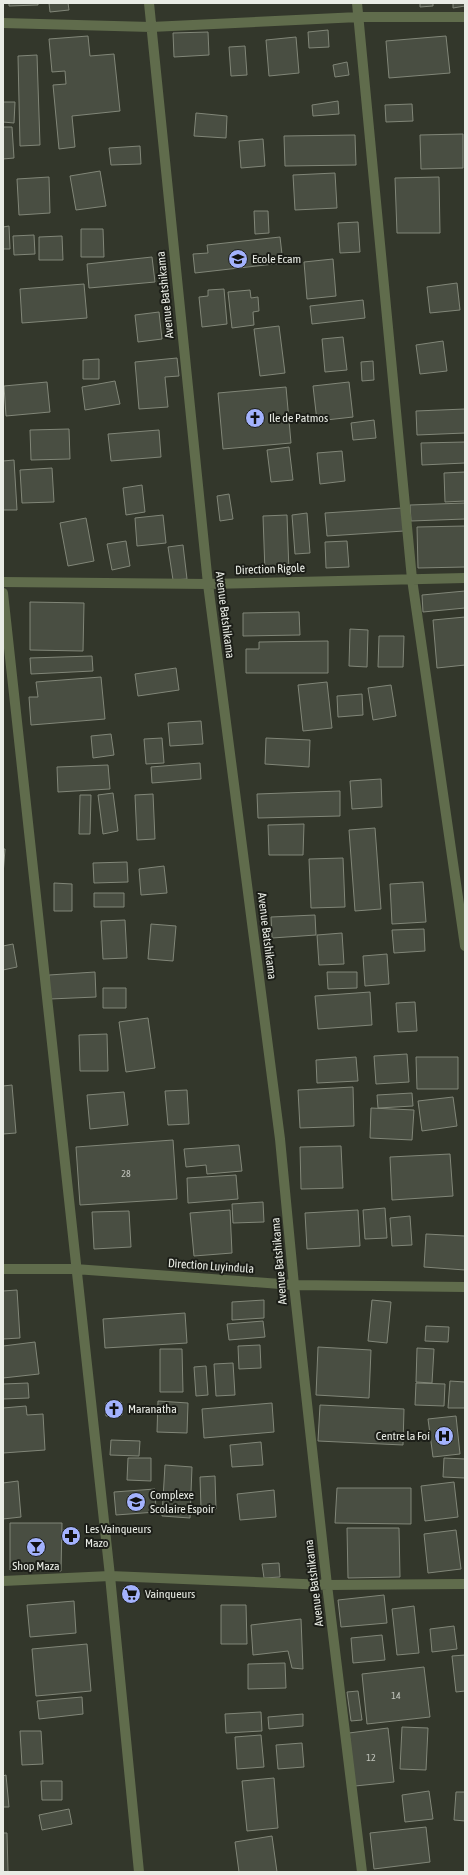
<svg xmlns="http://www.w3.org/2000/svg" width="468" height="1875" font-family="'Asap Condensed',sans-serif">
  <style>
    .building { fill: #494e42; stroke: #818678 }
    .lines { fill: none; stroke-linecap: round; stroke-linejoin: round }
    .street { stroke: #606c4c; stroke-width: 10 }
    .labels { text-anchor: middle; stroke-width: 4; stroke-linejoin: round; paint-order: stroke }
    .number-label { font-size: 10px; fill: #c1c4bc }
    .poi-label { font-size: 12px; fill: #e9ece5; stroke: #1c1e18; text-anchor: start }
    .street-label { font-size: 12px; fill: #e9ece5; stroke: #1c1e18 }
  </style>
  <rect width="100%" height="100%" fill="#33372b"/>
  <path class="building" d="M9 3H38V5L9 6Z
    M49 3H68L69 10 50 12Z
    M420 3H433V6L420 7Z
    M453 3H465V6L453 8Z
    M328 30 329 47 309 48 308 32Z
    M208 32 209 55 174 57 173 33Z
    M88 36 90 56 114 54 120 111 72 116 75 147 59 149 53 85 66 84 65 71 52 72 49 39Z
    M446 36 450 73 389 78 386 41Z
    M296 37 299 73 269 76 266 40Z
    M245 46 247 75 231 76 229 47Z
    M37 55 40 145 20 146 18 56Z
    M347 62 349 75 335 77 333 65Z
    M338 101 339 114 313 116 312 105Z
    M3 102H15L14 123 3 122Z
    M412 104 413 121 386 122 385 105Z
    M196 113 227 116 226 138 194 136Z
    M3 127H12L14 158 3 159Z
    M463 134V168L421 169 420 135Z
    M355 135 356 165 285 166 284 136Z
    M263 139 265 166 241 168 239 141Z
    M140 146 141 164 111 165 109 148Z
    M100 171 106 206 76 210 70 176Z
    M335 173 337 208 295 210 293 175Z
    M49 177 50 213 19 215 17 179Z
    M439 177 440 233H397L395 178Z
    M254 211H268L269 233 255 234Z
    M358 222 360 252 340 253 338 223Z
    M9 226 10 249H3V227Z
    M81 229H103L104 257H81Z
    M34 235 35 254 14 255 13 236Z
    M62 236 63 260H39V237Z
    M280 237 283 263 195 273 193 254 208 253 207 245Z
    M152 257 155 282 89 288 87 264Z
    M333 259 336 296 307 299 304 262Z
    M457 283 460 310 430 313 427 287Z
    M84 284 87 318 22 323 20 289Z
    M224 289 227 324 202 327 199 297 208 296V290Z
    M250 290 251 298 258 297 259 311 253 312 254 325 232 328 228 292Z
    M363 300 365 318 312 324 310 306Z
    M159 312 162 339 138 342 135 315Z
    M279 326 285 373 260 376 254 329Z
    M343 337 347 370 325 372 322 339Z
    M443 341 447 371 420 374 416 345Z
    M177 358 179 376 165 377 168 407 139 409 135 362Z
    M99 359V379H83V360Z
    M373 361 374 380 362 381 361 362Z
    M115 381 120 404 85 410 82 387Z
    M47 382 50 412 6 416 4 386Z
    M349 382 353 417 317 421 313 386Z
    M286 387 291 443 223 449 218 393Z
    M465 409V433L417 435 416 411Z
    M374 420 376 438 353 440 351 423Z
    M69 429 70 459 31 460 30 430Z
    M159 430 161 457 111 461 108 434Z
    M465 442V463L422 465 421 443Z
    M289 447 293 480 271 482 267 450Z
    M342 451 345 481 320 484 317 453Z
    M14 460 17 510H3V461Z
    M52 468 54 502 22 503 20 470Z
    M465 472V501L445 502 444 473Z
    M142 485 145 512 126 515 123 488Z
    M229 494 233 519 220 521 217 496Z
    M465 503V519L411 521 410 505Z
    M402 508 404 531 327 536 325 513Z
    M307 513 310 553 295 554 292 515Z
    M163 515 166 543 137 546 135 518Z
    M287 515 289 572H265L263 516Z
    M86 518 94 561 68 566 60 523Z
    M465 526V567L418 568 417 527Z
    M126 541 130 566 112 570 107 544Z
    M347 541 349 567 326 568 325 542Z
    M183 545 187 579 173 580 168 547Z
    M465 591V608L423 612 422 595Z
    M30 602 84 603 83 651 30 650Z
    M299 612 300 635 243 636V613Z
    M465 617V665L437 668 433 620Z
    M350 629 368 630 367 667 349 666Z
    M379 636H404L403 667H378Z
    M328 641V673H246V649H259V642Z
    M92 656 93 671 31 674 30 658Z
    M176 668 179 690 138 696 135 674Z
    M101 677 105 719 31 725 29 697H38L36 682Z
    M327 682 332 728 303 731 298 685Z
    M391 685 396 716 373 720 368 688Z
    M362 694 363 715 338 717 337 696Z
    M201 721 203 744 170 746 168 723Z
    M111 734 114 755 93 758 91 736Z
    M162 738 164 763 146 764 144 739Z
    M266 738 310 740 309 767 265 764Z
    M200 763 201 779 152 783 151 767Z
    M108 765 110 789 58 792 57 767Z
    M381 779 382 807 352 809 350 781Z
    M340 791V816L258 818 257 794Z
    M113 793 118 831 103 834 98 795Z
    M153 794 155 839 137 840 135 795Z
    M80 795H91L90 834H79Z
    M304 824 303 855H269L268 825Z
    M375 828 381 909 355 911 349 830Z
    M3 849H5L3 875Z
    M343 858 345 907 311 908 309 859Z
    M127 862 128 882 94 883 93 863Z
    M164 866 167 893 141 895 139 869Z
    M423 882 426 922 392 924 390 884Z
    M54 883 72 884V911H54Z
    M94 893H124V907H94Z
    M315 915 316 935 272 938 271 917Z
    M125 920 127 958 103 959 101 921Z
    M151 924 176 926 173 961 148 959Z
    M424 929 425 951 394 953 392 930Z
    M342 933 344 964 319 965 317 935Z
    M13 944 17 967 3 970V946Z
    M387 954 389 984 365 986 363 956Z
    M95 972 96 997 50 999 49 975Z
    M327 972H357V988L328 989Z
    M103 988H126V1008H103Z
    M370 992 372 1025 318 1029 315 996Z
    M415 1002 417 1031 398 1032 396 1003Z
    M148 1018 155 1068 126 1072 119 1022Z
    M107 1034 108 1071H80L79 1035Z
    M407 1054 409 1082 376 1084 374 1056Z
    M356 1057 358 1081 317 1083 316 1060Z
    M416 1057H458V1089H417Z
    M12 1085 16 1133 3 1134V1086Z
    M353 1087 354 1126 300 1128 298 1090Z
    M187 1090 189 1124 168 1125 165 1091Z
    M124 1092 128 1125 90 1129 87 1095Z
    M412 1093 413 1106 378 1108 377 1095Z
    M453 1097 457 1126 422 1131 418 1101Z
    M371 1108 414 1110 412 1140 370 1138Z
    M173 1140 177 1199 80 1205 76 1147Z
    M239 1145 242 1171 207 1174 206 1165 186 1167 184 1149Z
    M341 1146 343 1188 301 1189 300 1147Z
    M450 1154 453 1196 392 1200 390 1157Z
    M236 1175 238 1199 188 1203 187 1178Z
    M263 1202 264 1222 233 1223 232 1204Z
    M385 1208 387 1238 365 1239 363 1210Z
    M230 1210 232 1253 194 1256 190 1213Z
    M358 1210 360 1246 307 1249 305 1213Z
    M129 1211 131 1247 94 1249 92 1212Z
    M410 1216 412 1245 392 1246 390 1218Z
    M426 1234 465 1236V1270L424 1267Z
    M17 1290 20 1338 3 1339V1291Z
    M264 1300V1318L232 1320V1302Z
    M372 1300 391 1302 387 1343 368 1341Z
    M185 1313 187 1343 105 1348 103 1319Z
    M263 1321 265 1337 229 1340 227 1324Z
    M426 1326 449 1327 448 1342 425 1341Z
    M35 1342 39 1374 3 1378V1346Z
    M260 1345 261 1368 239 1369 238 1346Z
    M318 1347 371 1350 369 1398 316 1395Z
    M417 1348 434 1349 432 1383 416 1382Z
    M160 1349H182L183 1392H160Z
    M233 1363 235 1395 216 1396 214 1364Z
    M206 1366 208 1395 196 1396 194 1367Z
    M450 1381 465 1382V1408H448Z
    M28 1383 29 1398 3 1399V1384Z
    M416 1383 445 1384 444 1406 415 1405Z
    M158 1401 188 1403 187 1433 157 1432Z
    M121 1402 122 1415 106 1416V1403Z
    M272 1403 274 1432 204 1438 202 1409Z
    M320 1405 404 1409 403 1445 318 1441Z
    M26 1406 27 1415 43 1414 45 1450 3 1453V1408Z
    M456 1416 460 1454 433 1457 428 1419Z
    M111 1440 140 1441 139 1456 110 1455Z
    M261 1442 263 1465 232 1467 230 1445Z
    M128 1458H151V1481L127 1480Z
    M444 1458 465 1459V1478L443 1477Z
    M165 1465 192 1467 190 1518 162 1516Z
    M215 1476 216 1509H201L200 1477Z
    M18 1481 21 1517 3 1519V1483Z
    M454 1482 458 1517 425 1521 421 1486Z
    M337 1488H411V1524L335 1523Z
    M155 1489 156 1512 116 1515 114 1492Z
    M274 1490 276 1517 240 1520 237 1494Z
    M10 1523H62L61 1571 10 1570Z
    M347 1528H399L400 1577 348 1578Z
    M456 1530 461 1569 428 1573 424 1534Z
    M279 1563 280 1577 264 1578 262 1564Z
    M384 1595 387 1623 341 1627 338 1600Z
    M74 1601 76 1633 30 1637 27 1605Z
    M221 1605H246L247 1644H221Z
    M414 1606 419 1653 397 1655 392 1609Z
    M301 1619 303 1669 292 1668 288 1651 253 1655 251 1625Z
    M454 1626 457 1649 432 1652 430 1629Z
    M382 1635 385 1660 353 1663 351 1638Z
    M87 1644 91 1691 36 1696 32 1649Z
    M465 1655V1691L456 1692 452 1656Z
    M285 1663 286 1688 248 1689V1664Z
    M424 1667 430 1717 367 1724 362 1674Z
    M358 1691 362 1720 351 1721 347 1692Z
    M82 1697 83 1714 39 1719 37 1701Z
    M261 1712 262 1731 226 1733 225 1714Z
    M303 1714V1726L269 1729 268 1717Z
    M402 1727 428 1728 426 1770 400 1769Z
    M388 1728 394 1782 355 1786 349 1733Z
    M20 1731H41L43 1764 22 1765Z
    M261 1735 264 1767 237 1769 235 1737Z
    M302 1743 304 1767 278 1769 276 1745Z
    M6 1775 9 1807H3V1776Z
    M274 1778 278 1828 247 1831 242 1781Z
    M41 1781H62V1800H42Z
    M429 1791 433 1819 405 1822 402 1795Z
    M456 1792H465V1821L454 1820Z
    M69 1809 72 1824 42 1830 39 1815Z
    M426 1827 430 1862 374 1869 370 1833Z
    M3 1833H7L8 1872H3Z
    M272 1836 277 1872H239L235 1842Z"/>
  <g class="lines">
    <path class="street" d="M149 3 208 584 280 1139 294 1285 327 1585 362 1872
      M357 3 412 579 465 946
      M3 23 151 27 359 17H465
      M3 582 208 584 465 578
      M3 593 110 1576 139 1872
      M3 1269H75L294 1285 465 1287
      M3 1581 110 1576 327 1585 465 1584"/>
  </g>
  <defs>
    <g id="school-disc" transform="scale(1)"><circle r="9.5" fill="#a3b2fd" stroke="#1c1e18"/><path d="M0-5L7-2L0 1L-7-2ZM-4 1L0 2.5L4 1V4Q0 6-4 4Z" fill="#111"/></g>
    <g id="church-disc" transform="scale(1)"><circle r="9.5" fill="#a3b2fd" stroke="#1c1e18"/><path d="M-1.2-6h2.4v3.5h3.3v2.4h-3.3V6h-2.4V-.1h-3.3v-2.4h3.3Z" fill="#111"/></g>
    <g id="hospital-disc" transform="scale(1)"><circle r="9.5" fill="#a3b2fd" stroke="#1c1e18"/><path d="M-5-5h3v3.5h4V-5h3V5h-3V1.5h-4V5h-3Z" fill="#111"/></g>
    <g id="pharmacy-disc" transform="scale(1)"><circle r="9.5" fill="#a3b2fd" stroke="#1c1e18"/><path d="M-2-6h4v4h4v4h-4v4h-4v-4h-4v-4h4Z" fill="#111"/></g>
    <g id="bar-disc" transform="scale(1)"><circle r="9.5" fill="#a3b2fd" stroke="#1c1e18"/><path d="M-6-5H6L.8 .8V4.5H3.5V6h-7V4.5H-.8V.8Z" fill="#111"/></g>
    <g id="supermarket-disc" transform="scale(1)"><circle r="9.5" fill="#a3b2fd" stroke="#1c1e18"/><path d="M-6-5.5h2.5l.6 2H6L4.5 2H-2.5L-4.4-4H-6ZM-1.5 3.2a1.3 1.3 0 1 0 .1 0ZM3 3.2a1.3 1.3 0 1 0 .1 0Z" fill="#111"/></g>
  </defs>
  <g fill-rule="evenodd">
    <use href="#school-disc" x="238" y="259"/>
    <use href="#church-disc" x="255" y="418"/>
    <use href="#church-disc" x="114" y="1409"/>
    <use href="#hospital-disc" x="444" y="1436"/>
    <use href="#school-disc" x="136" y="1502"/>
    <use href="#pharmacy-disc" x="71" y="1536"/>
    <use href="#bar-disc" x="36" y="1547"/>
    <use href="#supermarket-disc" x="131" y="1594"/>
  </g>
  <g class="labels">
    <g class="number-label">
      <text x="126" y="1177">28</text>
      <text x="396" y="1699">14</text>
      <text x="371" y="1761">12</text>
    </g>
    <g class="poi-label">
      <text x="252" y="263">Ecole Ecam</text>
      <text x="269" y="422">Ile de Patmos</text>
      <text x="128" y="1413">Maranatha</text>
      <text x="430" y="1440" text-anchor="end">Centre la Foi</text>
      <text x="150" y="1499">Complexe<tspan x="150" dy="14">Scolaire Espoir</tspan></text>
      <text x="85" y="1533">Les Vainqueurs<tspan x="85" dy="14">Mazo</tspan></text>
      <text x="36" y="1570" text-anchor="middle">Shop Maza</text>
      <text x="145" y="1598">Vainqueurs</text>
    </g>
    <g class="street-label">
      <text transform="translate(165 295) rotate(-96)" y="4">Avenue Batshikama</text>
      <text transform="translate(270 569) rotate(-2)" y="4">Direction Rigole</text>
      <text transform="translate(225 615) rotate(83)" y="4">Avenue Batshikama</text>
      <text transform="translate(267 936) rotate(83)" y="4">Avenue Batshikama</text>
      <text transform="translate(279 1261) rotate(-95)" y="4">Avenue Batshikama</text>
      <text transform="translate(211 1266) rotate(4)" y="4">Direction Luyindula</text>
      <text transform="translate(314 1583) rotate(-97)" y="4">Avenue Batshikama</text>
    </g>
  </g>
  <rect width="468" height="1875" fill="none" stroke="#e9ece5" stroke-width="8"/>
</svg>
